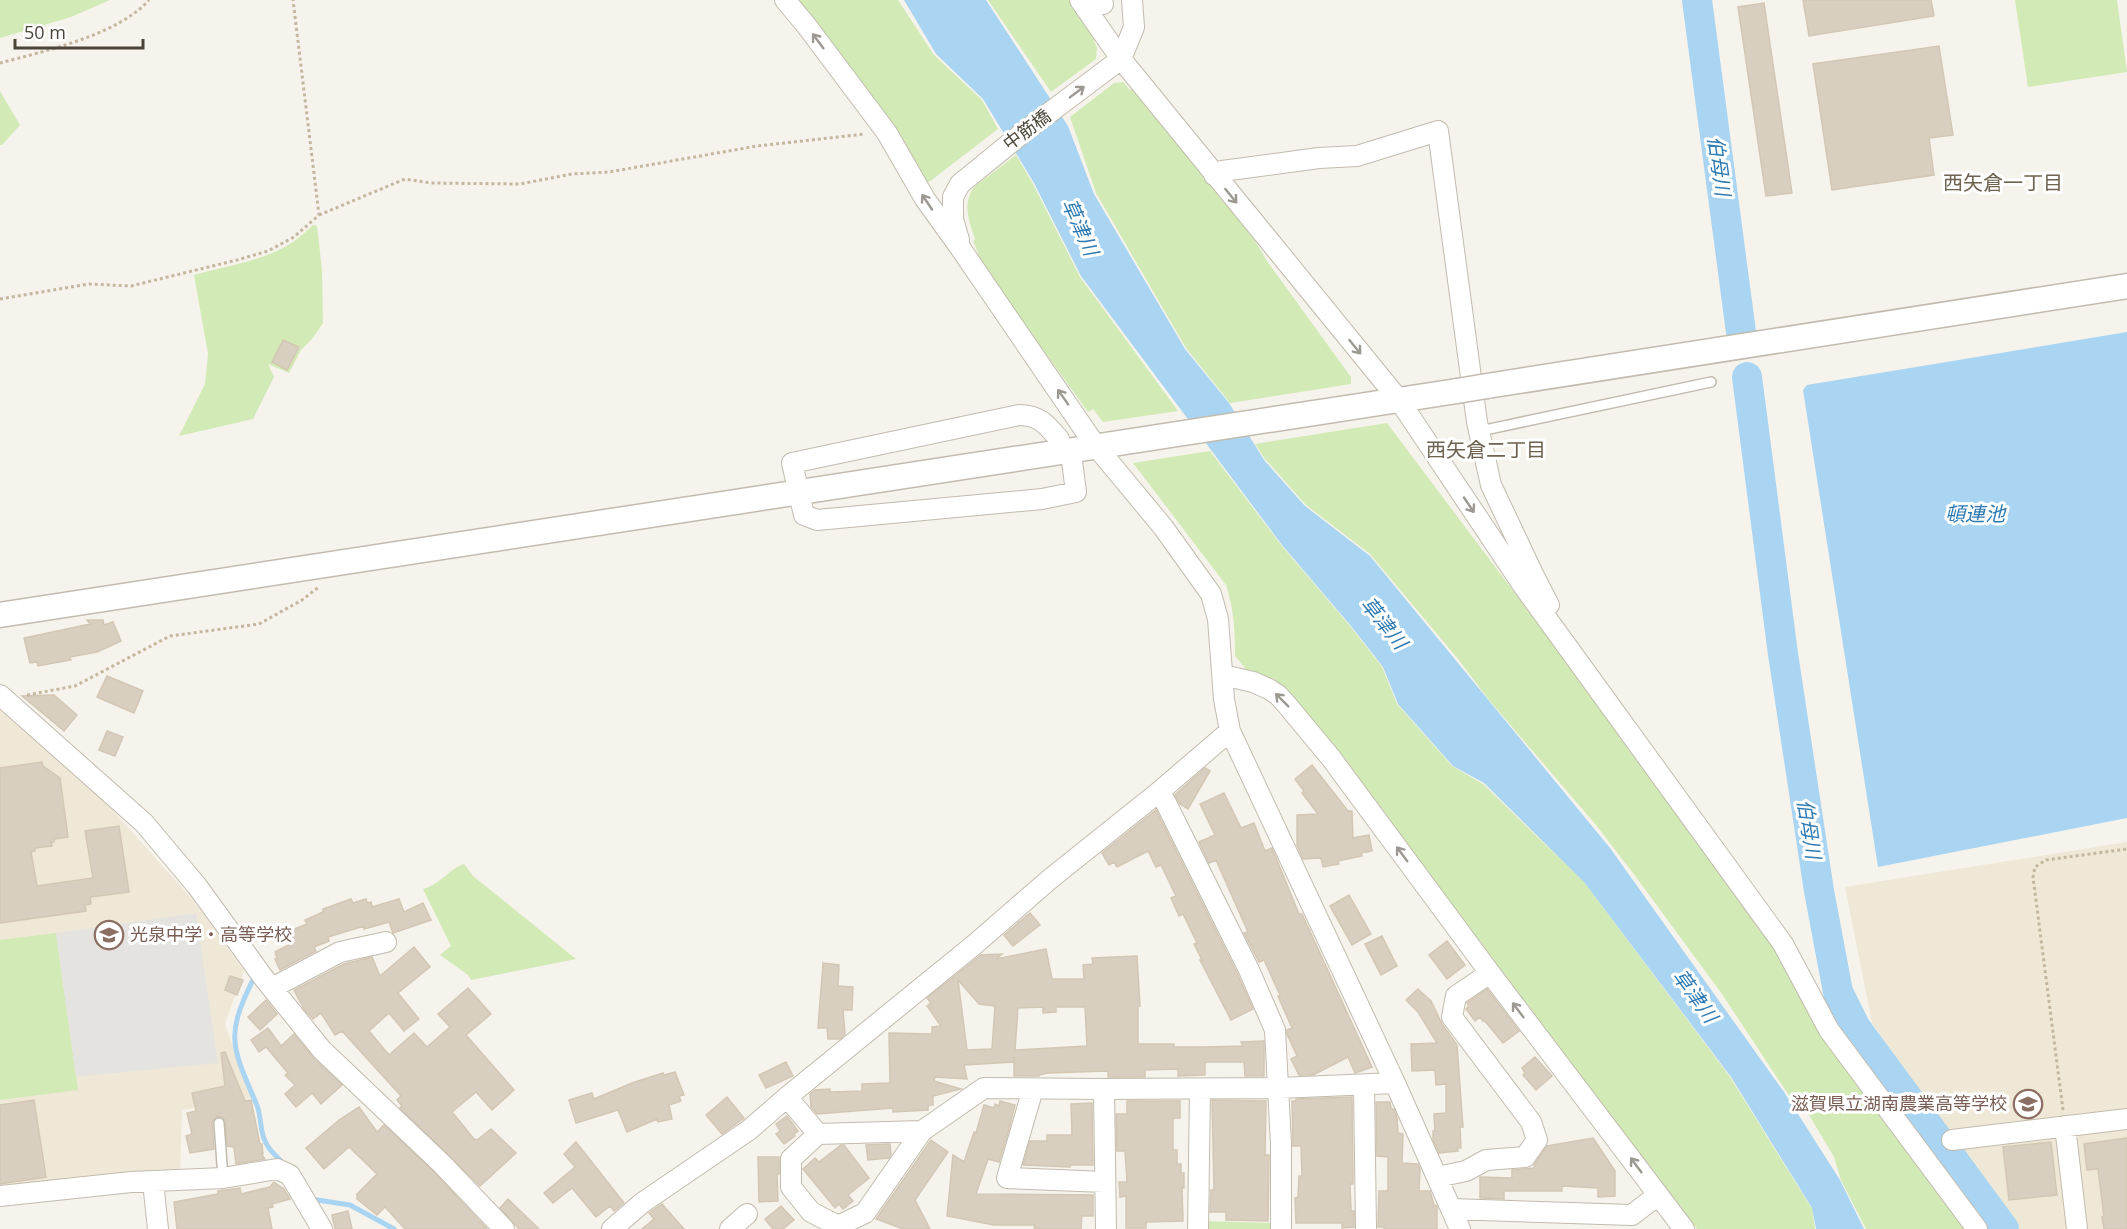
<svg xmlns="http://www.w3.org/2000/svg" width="2127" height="1229" font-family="'Open Sans','Noto Sans JP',sans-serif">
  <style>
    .education { fill: #efe8d6 }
    .green { fill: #d2eab5 }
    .parking { fill: #e5e3e0 }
    .water { fill: #a9d4f2 }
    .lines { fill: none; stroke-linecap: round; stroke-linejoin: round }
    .stream { stroke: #a9d4f2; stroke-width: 5 }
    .river { stroke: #a9d4f2; stroke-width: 30 }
    .building { fill: #d8cfc1; stroke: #d3c7b4; stroke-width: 1.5; fill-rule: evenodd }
    .service-casing { stroke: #c2bbae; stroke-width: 12 }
    .minor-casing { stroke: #c2bbae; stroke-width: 22 }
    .tertiary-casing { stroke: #c2bbae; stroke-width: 27 }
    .path { stroke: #c4b79f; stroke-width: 3; stroke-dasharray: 3 3; stroke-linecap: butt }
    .service { stroke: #fff; stroke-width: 9 }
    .minor { stroke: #fff; stroke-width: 20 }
    .tertiary { stroke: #fff; stroke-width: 24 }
    .tertiary-bridge-casing { stroke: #c2bbae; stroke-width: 27; stroke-linecap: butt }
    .tertiary-bridge { stroke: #fff; stroke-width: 24 }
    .oneway { stroke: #9c9892 }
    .labels { text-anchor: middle; stroke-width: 6; stroke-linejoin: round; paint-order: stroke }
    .street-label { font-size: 18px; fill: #4b4439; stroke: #fff }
    .education-label { font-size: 18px; fill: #785e54; stroke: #fff; text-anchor: start }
    .water-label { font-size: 20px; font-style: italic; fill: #2e7ab2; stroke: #fff }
    .neighbourhood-label { font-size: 20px; fill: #6e6250; stroke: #fff }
  </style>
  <rect width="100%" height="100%" fill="#f6f3ec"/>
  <path class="education" d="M0 707 91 786 193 900 244 971 225 1024 251 1098 182 1110 180 1174 138 1173 0 1185Z
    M2127 842V1229H2015L1872 1023 1845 887Z"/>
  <path class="green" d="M0 0H110L71 17 0 38Z
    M795 0H898L934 55 982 100 998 129 929 182 924 181Z
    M988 0H1071L1098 39 1094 41 1097 47 1096 59 1051 92Z
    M2015 0H2117L2127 72 2028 87Z
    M1123 82 1130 90 1134 87 1251 234 1267 261 1351 377V384L1230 403 1186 348 1096 193 1070 117 1114 83Z
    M0 91 20 125 2 145H0Z
    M1016 155 1033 184 1080 277 1178 411 1103 422 1093 409 1088 412 1022 321 981 260 973 241 975 239C969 221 962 204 974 187Z
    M313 225 317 226 322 270 323 323 312 339 301 350 289 373 268 364 274 377 253 419 179 436 205 384 208 354 194 275C227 266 268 260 296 240 302 235 308 230 313 225Z
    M1387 423 1779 945 1974 1229H1866L1841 1180 1834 1157 1809 1115 1788 1094 1722 994 1633 873 1596 825 1489 700 1458 659 1370 554 1306 505 1265 459 1255 444Z
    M1210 451 1281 545 1350 626 1382 667 1397 704 1452 766 1483 784 1584 882 1730 1077 1812 1209 1815 1229H1697L1294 698 1283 688 1245 673V668L1235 656C1235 631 1234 609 1226 585L1133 463Z
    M464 864 473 876 576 959 471 980 468 975 440 955 451 946 423 889C441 884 450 868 464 864Z
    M56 933 78 1090 0 1100V940Z
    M1203 1221 1273 1223V1229H1203Z"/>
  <path class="parking" d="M196 913 218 1063 76 1077 56 933Z"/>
  <path class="water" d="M904 0H986L1068 126 1094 194 1185 349 1229 403 1264 460 1305 506 1370 556 1610 848 1784 1092 1840 1180 1864 1229H1816L1812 1208 1731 1077 1584 882 1484 783 1453 766 1398 704 1383 667 1351 626 1282 545 1081 276 1034 183 983 99 936 54Z
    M2127 332V818L1878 867 1803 390 1807 385Z"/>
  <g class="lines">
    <path class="stream" d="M255 976C225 1035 231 1045 256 1103 262 1115 259 1131 266 1143 270 1152 278 1157 284 1164
      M311 1199 350 1205 394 1229"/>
    <path class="river" d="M1697 0 1741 332
      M1747 377 1783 654 1819 891 1838 992 1856 1028 2004 1229"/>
  </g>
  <path class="building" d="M1803 0H1931L1934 16 1809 36Z
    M1764 3 1792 193 1766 196 1738 7Z
    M1939 46 1953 135 1929 138 1934 175 1832 190 1813 64Z
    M283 340 299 347 287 370 272 362Z
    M87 620H103L104 625 113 622 121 641 97 652 70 657 71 660 38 666 37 662 30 663 24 638 90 624Z
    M107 676 143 691 134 713 97 697Z
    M54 695 77 715 64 731 22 696Z
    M107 731 123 737 115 756 99 750Z
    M42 762 43 766 60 778 68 837 54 839V842H51L52 846 35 848V851L31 852 37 886 93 878 85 831 119 826 129 892 90 897 91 904 85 905 86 911 0 923V768Z
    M1312 765 1348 811H1352L1353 838 1369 835 1372 851 1361 853 1362 856 1338 861 1339 864 1323 867 1321 858 1303 859 1297 845V815L1318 814 1302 793 1304 791 1295 779Z
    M1205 768 1210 771 1188 809 1180 804 1175 795Z
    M1224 793 1241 828 1254 823 1265 851 1272 848 1299 914H1302L1372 1067 1355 1073 1348 1057 1313 1075H1299L1291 1059 1297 1056 1287 1034V1030L1292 1028 1278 996 1280 995 1264 960 1259 962 1244 933 1248 932 1216 860 1209 863 1199 842 1215 835 1200 804Z
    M1156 810 1238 975 1253 1009 1231 1020 1200 960H1202L1194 944 1197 943 1183 914 1179 916 1171 898 1176 896 1161 865 1156 867 1148 851 1117 867 1114 862 1109 865 1102 853Z
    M1349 895 1371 934 1352 945 1330 906Z
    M351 899 353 903 366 899 367 903 371 902 372 907 399 899 404 912 423 903 431 920 393 933 389 922 364 929V926L328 937 329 941 314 947 316 951 280 970 275 959 277 958 275 952 295 942 290 931 307 924 305 920 323 912V909Z
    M1030 913 1040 925 1013 946 1004 935Z
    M1382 936 1397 966 1381 975 1365 944Z
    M1447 941 1465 965 1447 979 1429 955Z
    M414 947 430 967 398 993 419 1019 404 1031 389 1013 369 1031 389 1055 414 1033 427 1047 450 1027 438 1014 468 988 491 1014 466 1035 514 1090 492 1110 476 1092 452 1112 474 1139 477 1140 491 1129 516 1153 480 1186 400 1108 402 1106 397 1100 401 1096 342 1031 335 1035 321 1013 313 1019 304 1009 294 990 344 964 372 957 380 976Z
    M1046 949 1052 979H1084L1083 965 1093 964 1092 958 1137 956 1140 1006H1138V1044H1174V1047H1204L1243 1046 1241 1042 1264 1041V1076H1245L1244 1062H1205V1075L1178 1076V1069L1145 1070V1077H1108V1071L1048 1073 1039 1075V1076H1014V1056V1062L964 1065 967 1079 935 1077 934 1081 961 1089 933 1096V1105H928V1110L893 1112V1108L817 1114 811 1107 810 1094 815 1090 830 1089V1092L862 1091V1084L890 1083 889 1033 932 1034V1027L941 1026 927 1006 931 1003 927 998 981 955 1002 954 996 959ZM958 980 979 1004 995 1006 992 1049 967 1050ZM1043 1007V1013L1056 1012V1007H1085L1087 1046 1015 1050 1018 1008Z
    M823 963 839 965 838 986 853 987 852 1010H843L845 1034 840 1039H828L827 1028H818Z
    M230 976 243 980 237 995 225 990Z
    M1418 989 1431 1001 1442 1024 1457 1045 1463 1127H1460L1461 1148H1457L1458 1151 1439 1153 1433 1139V1131H1435L1434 1114 1446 1113V1084L1436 1085 1435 1070 1412 1071 1411 1044 1437 1043 1418 1012 1406 1000Z
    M1487 989 1519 1031 1503 1043 1484 1020 1483 1021 1480 1017 1475 1021 1466 1009 1469 1006 1467 1003Z
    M266 1000 277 1014 260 1030 248 1017Z
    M268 1028 281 1046 294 1034 314 1059 342 1085 321 1104 312 1093 296 1107 285 1094 295 1085 285 1075 288 1073 266 1047 259 1052 251 1040Z
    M225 1052 245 1101 251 1100 260 1144H262L263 1154 262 1155 265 1159 236 1164 234 1147 227 1146 225 1120 219 1116 215 1118 212 1123 214 1149 190 1153 186 1136 192 1134 187 1113 196 1111 192 1093 225 1086 221 1053Z
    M1535 1057 1552 1076 1536 1090 1523 1075 1525 1073 1522 1068Z
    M786 1062 793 1076 766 1088 759 1075Z
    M675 1072 684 1095 679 1096 681 1101 669 1105 672 1119 658 1122 657 1119 627 1132 618 1110 576 1123 569 1100 592 1093 594 1099 632 1083 663 1073 664 1075Z
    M727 1097 744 1118 722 1134 706 1115Z
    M1352 1097 1353 1184H1350L1351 1211H1354V1227L1342 1228V1223H1296L1295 1198 1298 1197 1299 1176H1302L1301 1146H1293L1292 1101H1296V1099Z
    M34 1100 46 1177 0 1184V1105Z
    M1212 1100 1266 1101 1265 1155H1269L1268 1221 1226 1220V1212H1210L1211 1190H1214Z
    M1000 1101 1015 1105 1007 1136 999 1162 988 1159 976 1194 1093 1195V1216H1082L1081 1229H1034L1035 1225H994L947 1216 953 1155 964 1162 974 1132 976 1133 984 1105 994 1108 995 1104 999 1106Z
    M1127 1101H1180V1118H1173V1150H1177V1164H1181V1173H1184V1188H1182L1183 1221 1146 1222V1228H1126V1196L1120 1197 1119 1182H1127L1125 1151H1117L1116 1114H1127Z
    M1376 1102H1390L1391 1109H1394L1397 1118 1398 1133 1403 1134 1402 1163 1418 1164 1420 1169 1419 1191H1430L1434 1205 1437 1206V1229H1384V1227H1378L1379 1191H1388V1157L1377 1156Z
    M1092 1103 1093 1165H1070V1167L1023 1165 1030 1141H1047V1135H1072L1071 1104Z
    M359 1107 377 1132 384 1125 434 1172 487 1229H405L385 1207 377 1215 357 1199V1194L377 1174 349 1147 324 1169 306 1148 339 1120Z
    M787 1116 798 1131 794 1134 795 1136 784 1144 776 1134 780 1131 776 1124Z
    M1593 1138 1615 1171V1196L1598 1197V1188L1562 1186V1191H1504V1199L1480 1198V1177L1512 1178V1170L1534 1168V1165L1547 1146Z
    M2127 1138V1229H2104L2102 1217H2104L2098 1169 2087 1170 2084 1144Z
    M931 1140 948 1152 915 1200 930 1229H903L876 1219Z
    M576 1142 624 1203 614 1211 610 1206 596 1217 572 1188 553 1203 544 1193 575 1167 564 1154Z
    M2051 1142 2057 1195 2009 1200 2003 1147Z
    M890 1144 891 1155 889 1158 868 1160 866 1145Z
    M841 1145H844L869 1178 848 1195 853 1201 843 1209 839 1204 835 1208 803 1169 815 1158 819 1162Z
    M758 1157H779V1174H777L778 1201 759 1202Z
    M274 1182 284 1189 290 1199 272 1204 273 1207 268 1208 272 1229H177L174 1202 218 1194V1191L240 1188 241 1194 270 1187Z
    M508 1199 539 1229H519L500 1208Z
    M662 1204 684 1229H642L654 1219 649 1213Z
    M781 1206 794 1220 783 1229H773L765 1219Z
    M348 1211 352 1229H335L332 1215Z"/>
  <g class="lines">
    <g class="service-casing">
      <path id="service" d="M1480 431 1711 382
        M219 1123 223 1178"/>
    </g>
    <g class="minor-casing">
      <path id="minor" d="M785 0 806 25 887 133 925 199 961 249 1095 445 1163 527 1211 594 1218 619 1224 699 1230 731 1395 1083 1460 1229
        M1080 0 1121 59 1399 400 1524 587 1783 944 1829 1030 1977 1229
        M1100 0 1103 4
        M1214 175 1222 171 1319 158 1357 156 1438 131 1477 422 1491 485 1534 576 1526 585
        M959 240 953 219V197L960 184 1025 131 1121 59 1134 27 1132 0
        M1059 439C1046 424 1039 415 1019 415L792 463 804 515 817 520 1042 499 1076 492 1072 461
        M1534 576 1549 605
        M1223 675 1253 682 1269 689 1278 695 1287 705 1331 758 1490 973 1684 1229
        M0 695 144 823 197 886 263 977 322 1050 442 1164 504 1229
        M1160 791 1249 970 1275 1030 1281 1144V1229
        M272 988 340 952 386 942
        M1364 1085 1366 1229
        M1033 1089 1007 1178 1105 1182
        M787 1097 818 1134 922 1131 984 1088 1104 1089
        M2065 1126 2077 1229
        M818 1134 791 1159V1187L811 1212 838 1226 865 1213 922 1131
        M1952 1140 2127 1119
        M1437 1177 1466 1171 1486 1160 1525 1157 1537 1140 1531 1122 1452 1017 1456 996 1490 973
        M153 1182 158 1229
        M0 1196 131 1182 223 1178 277 1169 290 1175 322 1229
        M1451 1209 1632 1215 1658 1195
        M612 1229 642 1203 749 1130 787 1097 974 945 1050 879 1160 791 1230 731
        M730 1229 747 1214
        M1106 1229 1104 1089 1279 1088 1395 1083
        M1198 1229 1200 1090"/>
    </g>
    <g class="tertiary-casing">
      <path id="tertiary" d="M1487 386 2127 286
        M0 615 1457 391"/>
    </g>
    <path class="path" d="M0 63C45 51 118 35 149 0
      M319 215 405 179 431 183 520 184 572 174 609 172 757 146 865 134
      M0 299 89 284 131 286 237 260 268 251 294 237 319 215 293 0
      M27 695 75 686 170 636 259 624 302 600 320 586
      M2063 1110 2033 877 2035 867 2046 860 2127 849"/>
    <use href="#service" class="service"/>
    <use href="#minor" class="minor"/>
    <use href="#tertiary" class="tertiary"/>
    <g class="tertiary-bridge-casing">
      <path id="tertiary-bridge" d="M1457 391 1487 386"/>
    </g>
    <use href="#tertiary-bridge" class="tertiary-bridge"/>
  </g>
  <defs><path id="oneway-shaft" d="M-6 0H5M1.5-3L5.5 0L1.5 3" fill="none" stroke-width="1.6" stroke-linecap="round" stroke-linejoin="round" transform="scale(1.5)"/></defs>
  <g class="oneway">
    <use href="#oneway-shaft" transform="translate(818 41) rotate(-127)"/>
    <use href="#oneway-shaft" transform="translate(1077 92) rotate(-37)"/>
    <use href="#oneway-shaft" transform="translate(1231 196) rotate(51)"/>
    <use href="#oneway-shaft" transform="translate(927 202) rotate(-124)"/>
    <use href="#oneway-shaft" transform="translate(1355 347) rotate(51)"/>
    <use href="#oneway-shaft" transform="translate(1063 397) rotate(-125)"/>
    <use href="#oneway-shaft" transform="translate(1469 505) rotate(56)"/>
    <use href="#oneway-shaft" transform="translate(1282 700) rotate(-135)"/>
    <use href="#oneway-shaft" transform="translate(1402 854) rotate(-126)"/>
    <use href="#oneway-shaft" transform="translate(1518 1010) rotate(-127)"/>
    <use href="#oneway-shaft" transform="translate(1636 1165) rotate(-127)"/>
  </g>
  <defs>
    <g id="school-ring" transform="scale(1.5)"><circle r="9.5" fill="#fff" stroke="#8d6e63" stroke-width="1.5"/><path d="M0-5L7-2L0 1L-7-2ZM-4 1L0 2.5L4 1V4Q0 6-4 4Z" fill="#8d6e63"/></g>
  </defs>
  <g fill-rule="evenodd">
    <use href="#school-ring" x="109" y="935"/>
    <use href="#school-ring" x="2028" y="1104"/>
  </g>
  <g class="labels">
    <g class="street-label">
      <text transform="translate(1027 130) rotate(-37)" y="6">中筋橋</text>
    </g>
    <g class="education-label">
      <text x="130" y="941">光泉中学・高等学校</text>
      <text x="2007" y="1110" text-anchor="end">滋賀県立湖南農業高等学校</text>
    </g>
    <g class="water-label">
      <text transform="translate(1719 166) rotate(82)" y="7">伯母川</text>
      <text transform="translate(1080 227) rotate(66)" y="7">草津川</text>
      <text x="1975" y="521">頓連池</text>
      <text transform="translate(1384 623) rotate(51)" y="7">草津川</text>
      <text transform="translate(1809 829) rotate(81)" y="7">伯母川</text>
      <text transform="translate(1695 996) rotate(54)" y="7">草津川</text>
    </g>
    <g class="neighbourhood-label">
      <text x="2003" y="190">西矢倉一丁目</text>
      <text x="1486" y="457">西矢倉二丁目</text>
    </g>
  </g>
  <path d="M15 39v9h128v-9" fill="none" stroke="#4b4439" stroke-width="3"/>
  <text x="24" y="39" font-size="18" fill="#4b4439" stroke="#ffffff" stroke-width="4.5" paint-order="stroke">50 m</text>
</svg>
